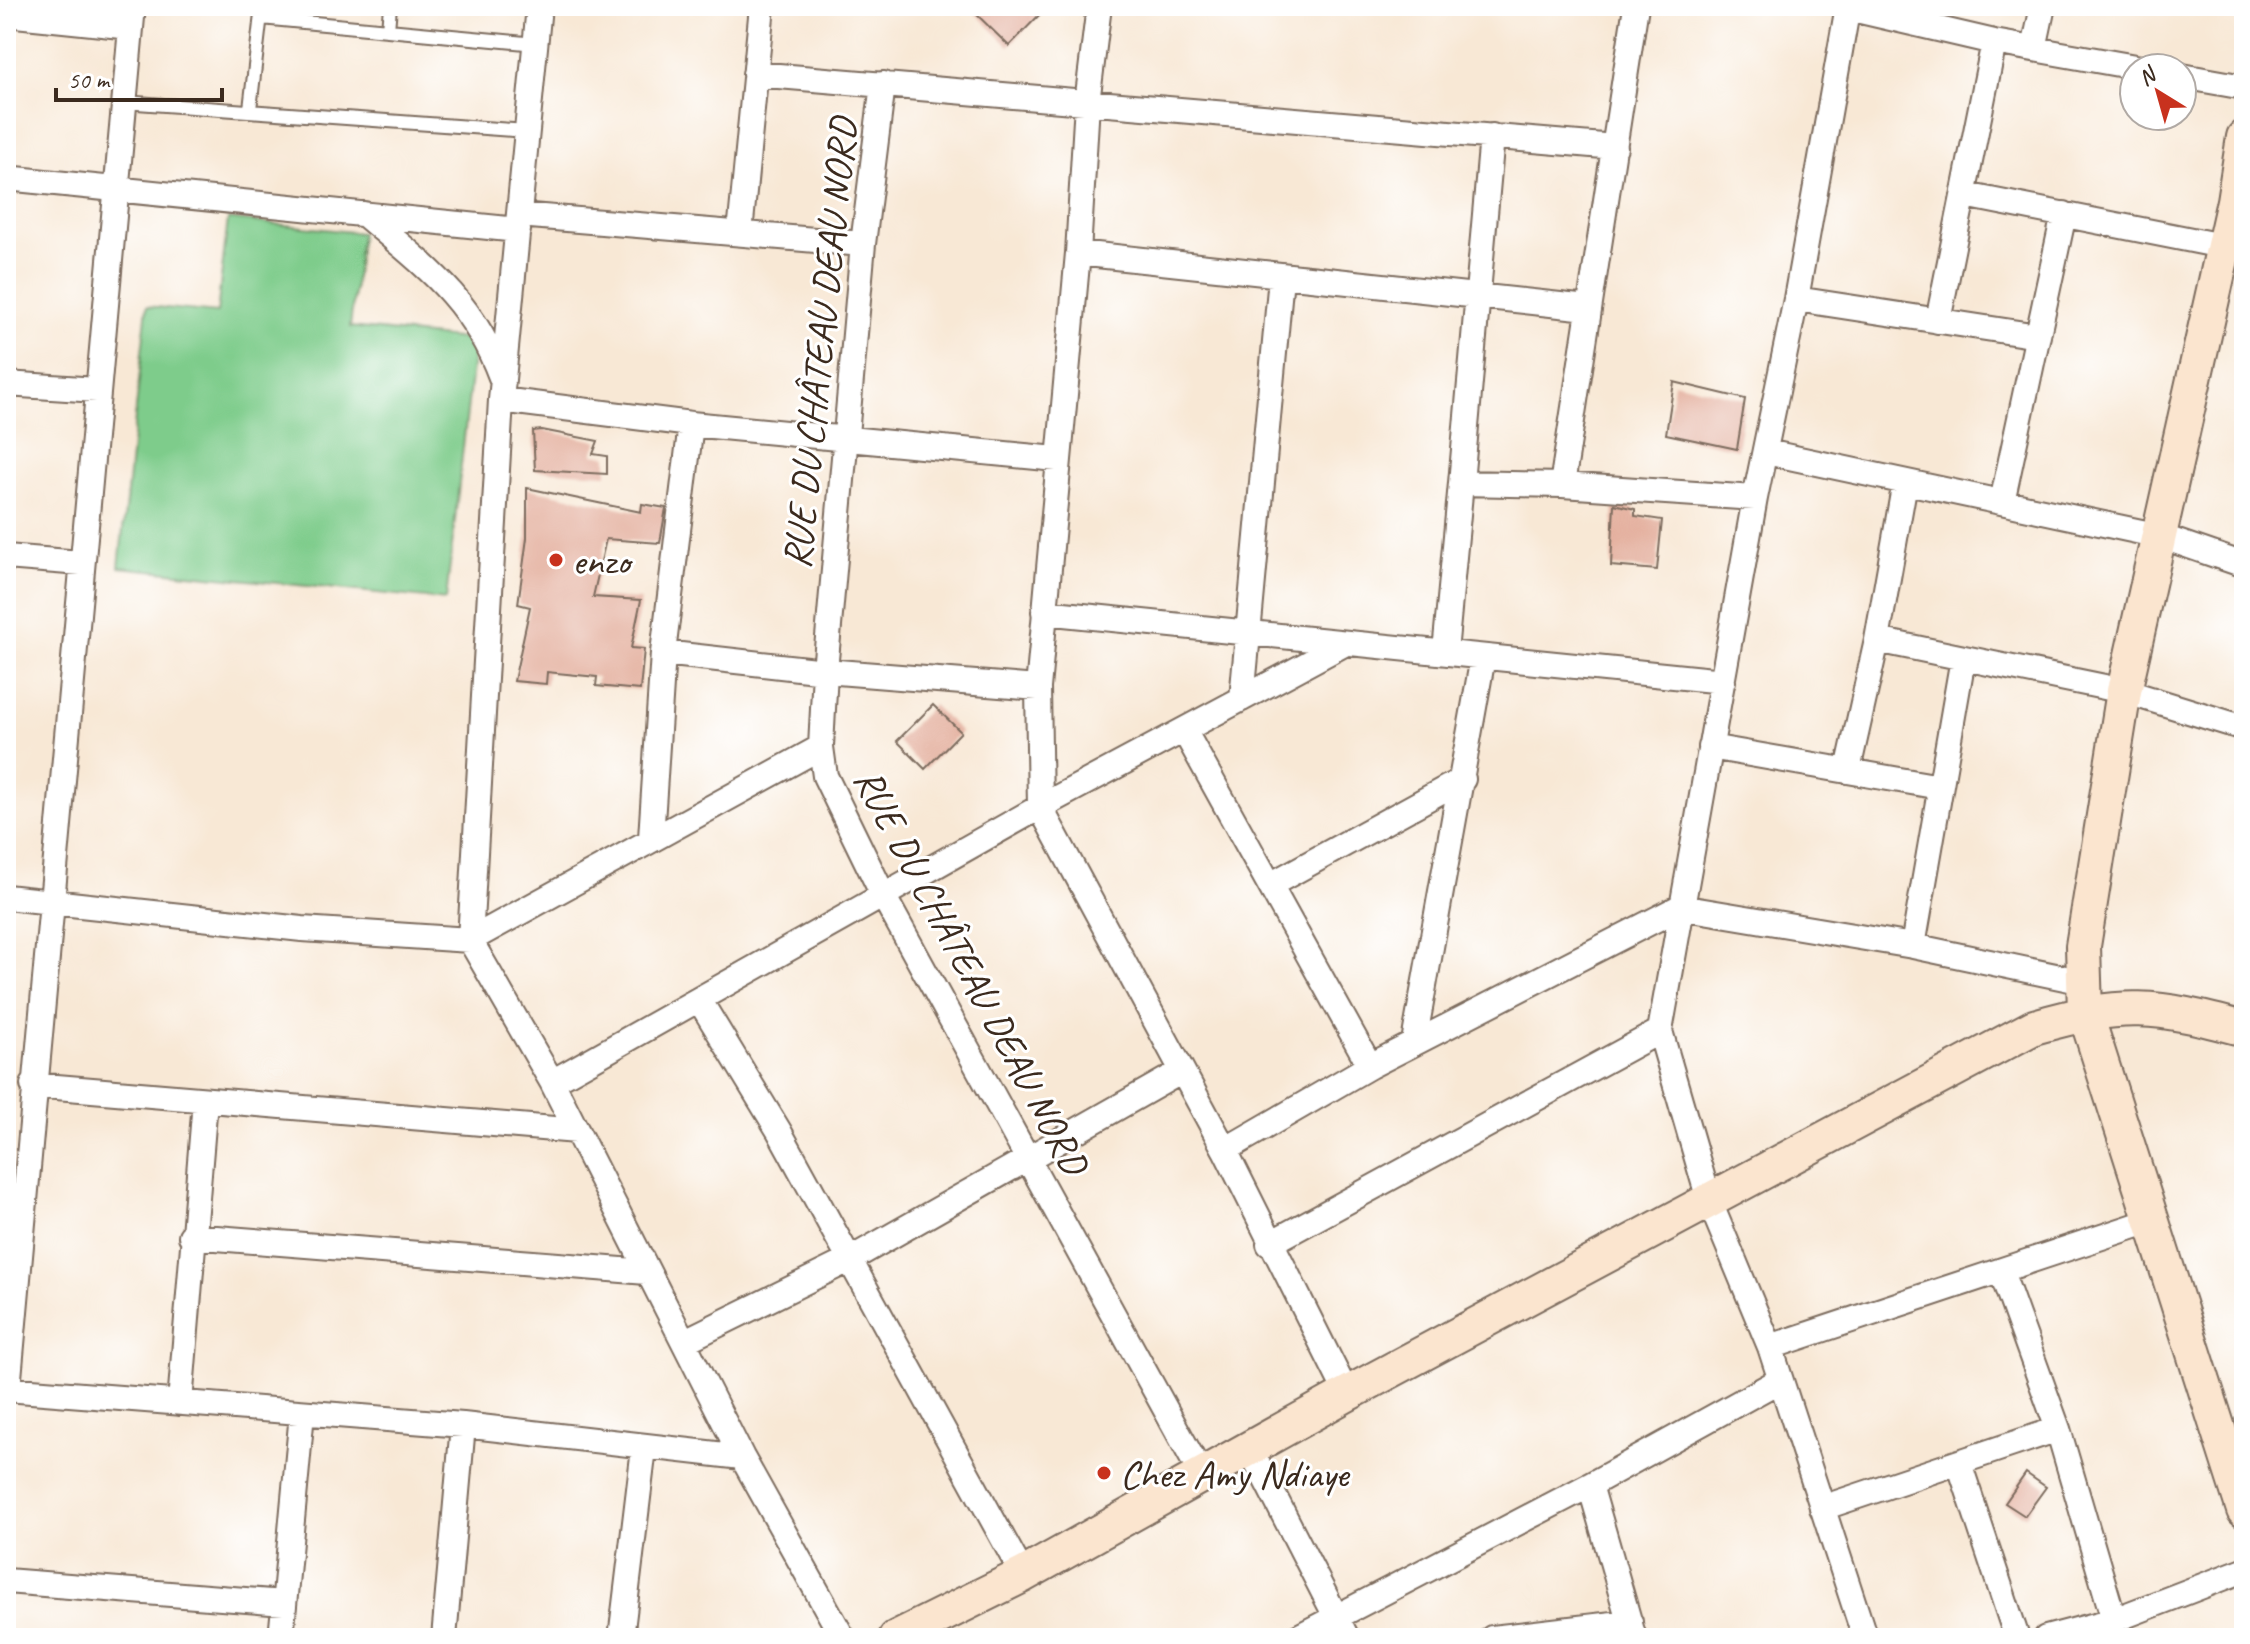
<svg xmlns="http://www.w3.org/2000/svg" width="2250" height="1644" font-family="Caveat,sans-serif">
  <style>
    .green { fill: #7ecc8b; stroke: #5c7b54; stroke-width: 2 }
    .building { fill: #e4b09f }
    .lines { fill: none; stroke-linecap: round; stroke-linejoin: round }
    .lane-casing { stroke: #7d6c5e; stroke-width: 16 }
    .street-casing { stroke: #7d6c5e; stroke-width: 28 }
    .secondary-casing { stroke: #7d6c5e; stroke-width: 38 }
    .lane { stroke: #fff; stroke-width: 12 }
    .street { stroke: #fff; stroke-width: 24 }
    .secondary { stroke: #fbe5cf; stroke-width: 34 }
    .poi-dot { fill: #c8321e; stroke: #fff; stroke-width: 3 }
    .labels { text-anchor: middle; stroke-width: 6; stroke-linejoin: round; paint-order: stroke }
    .street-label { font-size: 40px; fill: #3b2a1e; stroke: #fff }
    .poi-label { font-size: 40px; fill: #3b2a1e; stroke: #fff; text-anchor: start }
  </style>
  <rect width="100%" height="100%" fill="#fff"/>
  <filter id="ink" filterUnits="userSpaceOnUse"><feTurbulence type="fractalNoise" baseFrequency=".0125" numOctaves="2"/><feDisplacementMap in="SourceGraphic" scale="16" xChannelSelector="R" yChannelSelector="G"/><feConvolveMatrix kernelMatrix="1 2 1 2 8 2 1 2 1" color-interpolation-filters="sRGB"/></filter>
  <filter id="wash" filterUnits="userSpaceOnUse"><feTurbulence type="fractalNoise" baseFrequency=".006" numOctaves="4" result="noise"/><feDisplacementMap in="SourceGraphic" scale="32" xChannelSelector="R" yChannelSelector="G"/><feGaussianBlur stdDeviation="1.8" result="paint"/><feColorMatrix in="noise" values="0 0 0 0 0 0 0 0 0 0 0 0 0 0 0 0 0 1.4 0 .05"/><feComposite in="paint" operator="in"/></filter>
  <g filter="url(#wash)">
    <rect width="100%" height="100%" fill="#f8e8d5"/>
    <path class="green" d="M228 219 361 233 350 327 475 340 446 600 119 567 147 306 217 313Z"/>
    <g id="blocks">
      <path class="building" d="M968 6H1048L1009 46Z
        M1674 382 1745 399 1737 449 1666 434Z
        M542 430 598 441 593 454 607 456V474L535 470 533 431Z
        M527 488 641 512 642 504 666 508 660 543 606 539 593 597 641 600 631 648 644 649 640 690 596 686 597 677 547 672 546 684 514 681 530 607 518 604 527 538Z
        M1614 504 1635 509V516L1662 520 1657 570 1611 566Z
        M933 705 961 732 925 769 897 741Z
        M2026 1473 2046 1487 2025 1516 2005 1503Z"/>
    </g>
  </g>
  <g filter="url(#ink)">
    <use href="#blocks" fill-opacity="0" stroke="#7d6c5e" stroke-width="2"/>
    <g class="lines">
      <g class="lane-casing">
        <path id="lane" d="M261 18 536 44
          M388 30 390 6
          M123 102 527 131
          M250 109 262 6"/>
      </g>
      <g class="street-casing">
        <path id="street" d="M539 6 501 400 470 940 552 1082 742 1457 843 1638
          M1099 6 1087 103 1078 253 1038 688 1040 807 1225 1150 1347 1394
          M1848 6 1796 299 1755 498 1660 1031 1709 1200 1770 1347 1865 1638
          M1848 8 1994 42 2141 68
          M6 14 131 27
          M2034 49 2043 6
          M755 74 1615 147
          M2182 76 2244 87
          M883 84 863 244 825 671 821 747 825 776 884 897 1201 1474
          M6 178 518 230
          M1965 195 2222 246
          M364 214C425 266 472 299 501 377
          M519 215 863 244
          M740 233 762 6
          M1078 253 1588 308
          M1796 299 2038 336
          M1938 321 1994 42
          M6 384 97 390
          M501 400 691 424 1057 459
          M1766 452 2160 536 2244 565
          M1461 483 1492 136
          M1562 485 1636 6
          M2002 502 2064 214
          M6 557 81 563
          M1044 612 1723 681
          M1877 640 1905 482
          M1445 652 1461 483 1562 485 1755 498
          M663 653 825 671 1038 688
          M1242 699 1281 277
          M1185 732 1370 1066
          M1710 747 1940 787
          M1848 770 1877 640 2124 691 2244 728
          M651 838 663 653 691 424
          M1272 884 1463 779
          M6 897 302 929 470 940 821 747
          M1913 946 1963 658
          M700 1001 779 1131 1023 1575
          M1414 1042 1483 657
          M552 1082 1040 807 1346 643
          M33 1085 577 1131
          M1225 1150 1370 1066 1680 907 1913 946 2084 982
          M191 1236 647 1272
          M1269 1244 1660 1031
          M2001 1271 2058 1429
          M685 1341 851 1259 1182 1071
          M1770 1347 2153 1220
          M6 1389 463 1425 742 1457
          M8 1389 133 6
          M180 1403 205 1101
          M1249 1447 1347 1638
          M1959 1463 2017 1638
          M1590 1485 1634 1638
          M1822 1508 2058 1429 2114 1620
          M6 1581 284 1603
          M281 1638 302 1413
          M444 1638 463 1425
          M621 1638 644 1448
          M1296 1638 1590 1485 1780 1380
          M1492 1638 1630 1622
          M2046 1638 2114 1620 2244 1570"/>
      </g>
      <g class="secondary-casing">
        <path id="secondary" d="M2244 137 2234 201 2124 691 2083 946 2085 1012 2244 1510
          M896 1638 1023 1575 1347 1394 2034 1027C2124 1001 2155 1005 2244 1029"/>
      </g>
      <use href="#lane" class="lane"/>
      <use href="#street" class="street"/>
      <use href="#secondary" class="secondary"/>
    </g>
  </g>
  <g class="poi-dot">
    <circle cx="556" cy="560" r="8"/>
    <circle cx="1104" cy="1473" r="8"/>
  </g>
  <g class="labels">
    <g class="street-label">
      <text transform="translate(819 343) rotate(-84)" y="14">RUE DU CHÂTEAU DEAU NORD</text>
      <text transform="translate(972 971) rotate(62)" y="14">RUE DU CHÂTEAU DEAU NORD</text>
    </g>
    <g class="poi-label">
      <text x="572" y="574">enzo</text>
      <text x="1120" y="1487">Chez Amy Ndiaye</text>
    </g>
  </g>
  <rect width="2250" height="1644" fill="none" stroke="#fff" stroke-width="32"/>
  <g transform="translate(2158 92) rotate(323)"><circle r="38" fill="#ffffff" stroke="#b1aaa5" stroke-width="2"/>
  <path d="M0-6L14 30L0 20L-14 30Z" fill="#c8321e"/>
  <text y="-12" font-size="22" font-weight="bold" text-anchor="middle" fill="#3b2a1e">N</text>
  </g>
  <path d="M56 88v12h166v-12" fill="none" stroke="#3b2a1e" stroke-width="4"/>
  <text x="68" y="88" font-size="24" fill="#3b2a1e" stroke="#ffffff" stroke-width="6" paint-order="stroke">50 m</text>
</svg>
